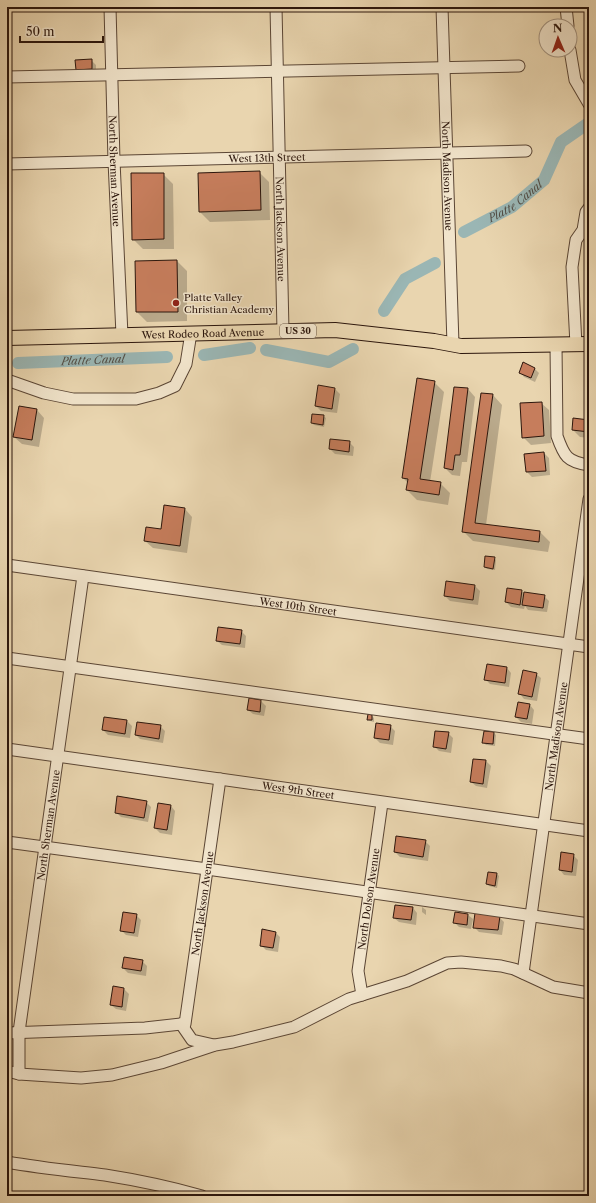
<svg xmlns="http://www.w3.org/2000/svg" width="596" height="1203" font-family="'Libre Caslon Text',serif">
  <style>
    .shadow { fill: #0003 }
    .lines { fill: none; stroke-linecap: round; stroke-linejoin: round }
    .canal { stroke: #9ab6b4; stroke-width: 12 }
    .building { fill: #c67d5c; stroke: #2c160c }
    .minor-casing { stroke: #5b4635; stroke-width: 13 }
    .major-casing { stroke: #2c160c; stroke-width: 16 }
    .minor { stroke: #f1e4cb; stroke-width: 11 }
    .major { stroke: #e9d5af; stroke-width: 14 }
    .poi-dot { fill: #8f2418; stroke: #f1e4cb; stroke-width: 1.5 }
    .labels { text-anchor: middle; stroke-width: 3; stroke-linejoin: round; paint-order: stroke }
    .shield { fill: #f1e4cb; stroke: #675445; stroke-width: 1 }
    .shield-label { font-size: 9px; font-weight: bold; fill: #2c160c }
    .street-label { font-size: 10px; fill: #2c160c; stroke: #f1e4cb }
    .poi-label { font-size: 10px; fill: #2c160c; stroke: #f1e4cb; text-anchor: start }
    .water-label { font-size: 11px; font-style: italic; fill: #524e47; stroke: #f1e4cb }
  </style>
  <rect width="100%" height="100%" fill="#e9d5af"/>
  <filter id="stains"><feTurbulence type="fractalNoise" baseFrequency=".005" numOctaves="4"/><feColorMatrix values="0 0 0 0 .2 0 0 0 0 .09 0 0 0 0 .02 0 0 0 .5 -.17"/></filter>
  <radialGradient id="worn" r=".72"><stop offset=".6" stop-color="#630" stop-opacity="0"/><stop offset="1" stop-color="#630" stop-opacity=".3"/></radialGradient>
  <path class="shadow" d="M91 60 96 65V74H81L77 70Z
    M259 172 269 182 270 220 210 222 200 212Z
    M163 174 173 184 174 249H143L133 239Z
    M177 261 187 271V321L147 322 137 312Z
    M7 290 10 293V318H7Z
    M534 368 539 373 535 382 524 377 520 372Z
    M434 382 444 392 430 482 440 483 450 493 448 505 417 500 407 490 408 483 403 478Z
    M335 389 340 394 337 413 321 411 316 406Z
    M468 389 475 397 467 462H462L460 476 452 475 445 468Z
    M493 395 502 405 486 525 540 532 550 542 548 552 473 541 463 531Z
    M541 403 549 410 551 443 531 445 523 437Z
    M37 410 44 418 39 447 22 444 14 437Z
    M323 416 326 418 324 427 314 425 312 423Z
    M589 421V438L580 437 573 430Z
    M349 442 354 447 353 456 335 454 330 449Z
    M544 453 549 458 550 475 532 477 527 472Z
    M165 506 185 509 192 517 187 553 153 548 145 541 162 531Z
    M494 558 496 560 495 570 487 569 485 567Z
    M475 586 480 591 478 605 450 601 445 596Z
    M521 591 524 593 544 596 549 601 547 612 528 610 525 606 524 609 511 607 506 602Z
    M241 631 246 636 245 648 222 645 217 641Z
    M507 668 511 673 509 687 490 684 486 680Z
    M536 674 541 678 537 701 524 699 520 694Z
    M261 701 266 706 264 716 253 714 248 710Z
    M530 705 534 710 532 724 521 722 516 717Z
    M372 716 374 718V722L370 721 368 719Z
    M105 718 127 721 132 726 130 738 108 735 103 730Z
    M160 726 165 731 163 743 140 739 136 735Z
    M390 726 395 731 393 745 380 743 375 738Z
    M485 732 494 733 496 735 495 746 486 745 484 743Z
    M448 733 453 738 451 753 439 751 434 746Z
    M474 760 486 761 491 766 487 788 476 786 471 782Z
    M146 802 151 807 148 822 121 817 116 812Z
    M171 806 175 811 172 835 160 833 155 828Z
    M425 841 430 846 428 861 400 857 395 852Z
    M573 855 578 860 576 876 564 875 560 870Z
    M497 874 499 876 497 888 489 886 487 884Z
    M422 907 426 910V915L422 912Z
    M413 908 417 913 416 925 399 922 394 918Z
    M136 915 141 920 138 937 126 935 121 930Z
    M468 915 473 919 471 929 459 927 454 922Z
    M499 917 504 922 502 935 479 932 474 927Z
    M275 932 280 937 278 952 266 950 261 945Z
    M142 961 147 966 146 976 128 973 123 968Z
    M114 987 124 989 129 994 126 1011 116 1009 111 1005Z"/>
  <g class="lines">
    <g class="canal">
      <path id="s1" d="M464 232 512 207 544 180 561 142 587 124"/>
      <path d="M384 311 405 279 435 263"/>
      <path d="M266 350 329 362 353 349"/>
      <path d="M204 355 250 348"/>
      <path id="s2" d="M18 363 167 357"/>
    </g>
  </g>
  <path class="building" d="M92 59V69L76 70 75 60Z
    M260 171 261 210 199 212 198 173Z
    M131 173H164V239L132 240Z
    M177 260 178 312H136L135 261Z
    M523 362 535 368 531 378 519 373Z
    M417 378 435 381 420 479 441 482 439 495 406 490 408 479 402 478Z
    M318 385 335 388 332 409 315 406Z
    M454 387 468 388 460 455H455L453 470 444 468Z
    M481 393 493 394 475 523 540 531 539 542 462 532Z
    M542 402 544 436 522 438 520 403Z
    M19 406 37 409 32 440 13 437Z
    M312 414 324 415 323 425 311 423Z
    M573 418 589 420V432L572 430Z
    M330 439 350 441 349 452 329 449Z
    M544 452 546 471 526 472 524 454Z
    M164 505 185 508 180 546 144 541 146 527 161 529Z
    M485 556 495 557 493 569 484 567Z
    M446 581 475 585 473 600 444 596Z
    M507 588 522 590 520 605 505 602Z
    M524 592 545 595 543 608 522 605Z
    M218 627 242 630 240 644 216 641Z
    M487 664 507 667 505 683 484 680Z
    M523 670 537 673 532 697 518 694Z
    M249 698 261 700 260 712 247 710Z
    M518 702 530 704 527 719 515 717Z
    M368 714 372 715V720H367Z
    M104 717 127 720 125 734 102 730Z
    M137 722 161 725 159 739 135 735Z
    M376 723 391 725 389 740 374 738Z
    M435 731 449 732 446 749 433 747Z
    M484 731 494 732 493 744 482 743Z
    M473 759 486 760 483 784 470 782Z
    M117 796 147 801 144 818 115 813Z
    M158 803 171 805 167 830 154 828Z
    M396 836 426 840 423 857 394 852Z
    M561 852 574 854 572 872 559 870Z
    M488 872 497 873 495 886 486 884Z
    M395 905 413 907 411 920 393 918Z
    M123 912 137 914 134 933 120 931Z
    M455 912 468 914 467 925 453 923Z
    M475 913 500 916 498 930 473 928Z
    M262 929 276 932 273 948 260 946Z
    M124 957 143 960 141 971 122 968Z
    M113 986 124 988 122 1007 110 1005Z"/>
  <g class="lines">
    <g class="minor-casing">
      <g id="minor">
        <path id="s3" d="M110 7 114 161 122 335"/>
        <path id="s4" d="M276 7 283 331"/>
        <path id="s5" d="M442 7 453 344"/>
        <path d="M566 7 568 26"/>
        <path d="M570 50 575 80 589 104"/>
        <path d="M7 77 519 66"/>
        <path id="s6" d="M7 164 526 151"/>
        <path d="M556 345 557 436C564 456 567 462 589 465"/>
        <path d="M576 345 572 267 576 240 583 230 586 212 589 208"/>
        <path d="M7 380 44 393 73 399H136L159 393 175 386 186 364 191 333"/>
        <path id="s7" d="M7 565 589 647"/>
        <path d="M7 658 589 739"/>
        <path id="s8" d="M7 749 589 831"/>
        <path d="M7 842 207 869 589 924"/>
        <path id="s9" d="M523 973 589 499"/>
        <path id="s10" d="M362 995 358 971 382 803"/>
        <path id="s11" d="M181 1024H185L220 779"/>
        <path d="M181 1024 192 1040 214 1045"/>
        <path d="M7 1033 145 1028 181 1024"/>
        <path d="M7 1071 19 1074 81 1078 112 1075 161 1063 215 1045 233 1042 294 1027 349 999 407 981 447 963 461 962 501 966 514 969 553 987 589 993"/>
        <path id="s12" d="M19 1074V1032L83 576"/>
        <path d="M7 1162C40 1168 72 1171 105 1175 137 1180 170 1187 202 1196"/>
      </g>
    </g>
    <g class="major-casing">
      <g id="major">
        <path id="s13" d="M7 338 335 330 434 341 461 346 589 344"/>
      </g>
    </g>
    <use href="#minor" class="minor"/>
    <use href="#major" class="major"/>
  </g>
  <circle class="poi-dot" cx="176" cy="303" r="4"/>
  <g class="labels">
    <rect class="shield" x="280" y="324" width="36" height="14" rx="3"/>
    <g class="shield-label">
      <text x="298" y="334">US 30</text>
    </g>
    <g class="street-label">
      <text dy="4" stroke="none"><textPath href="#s6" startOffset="260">West 13th Street</textPath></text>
      <text dy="4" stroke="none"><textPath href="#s3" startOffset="164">North Sherman Avenue</textPath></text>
      <text dy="4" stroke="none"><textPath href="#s5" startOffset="169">North Madison Avenue</textPath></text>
      <text dy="4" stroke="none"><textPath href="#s4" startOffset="222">North Jackson Avenue</textPath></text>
      <text dy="4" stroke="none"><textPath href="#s13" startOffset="196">West Rodeo Road Avenue</textPath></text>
      <text dy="4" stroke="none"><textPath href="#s7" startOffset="294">West 10th Street</textPath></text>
      <text dy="4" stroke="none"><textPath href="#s9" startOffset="239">North Madison Avenue</textPath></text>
      <text dy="4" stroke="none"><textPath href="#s8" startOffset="294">West 9th Street</textPath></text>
      <text dy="4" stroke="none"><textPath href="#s12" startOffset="251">North Sherman Avenue</textPath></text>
      <text dy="4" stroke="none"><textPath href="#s10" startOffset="97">North Dolson Avenue</textPath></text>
      <text dy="4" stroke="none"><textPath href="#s11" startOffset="126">North Jackson Avenue</textPath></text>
    </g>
    <g class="poi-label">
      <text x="184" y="301">Platte Valley<tspan x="184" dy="12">Christian Academy</tspan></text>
    </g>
    <g class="water-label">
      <text dy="4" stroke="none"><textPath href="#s1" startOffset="60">Platte Canal</textPath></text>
      <text dy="4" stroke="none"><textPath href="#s2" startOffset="75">Platte Canal</textPath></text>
    </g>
  </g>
  <rect width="596" height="1203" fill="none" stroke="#e9d5af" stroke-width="24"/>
  <rect x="8" y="8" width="580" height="1187" fill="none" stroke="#2c160c" stroke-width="2"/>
  <rect x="12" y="12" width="572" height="1179" fill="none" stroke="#2c160c"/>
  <g transform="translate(558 38) rotate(358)"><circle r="19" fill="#f1e4cb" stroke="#a2927f"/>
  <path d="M0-3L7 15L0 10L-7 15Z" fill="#8f2418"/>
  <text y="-6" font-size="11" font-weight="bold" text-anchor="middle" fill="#2c160c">N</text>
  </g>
  <path d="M20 36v6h83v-6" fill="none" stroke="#2c160c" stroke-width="2"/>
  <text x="26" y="36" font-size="12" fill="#2c160c" stroke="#f1e4cb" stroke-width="3" paint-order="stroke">50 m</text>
  <rect width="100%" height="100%" filter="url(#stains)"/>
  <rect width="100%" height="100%" fill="url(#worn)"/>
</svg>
